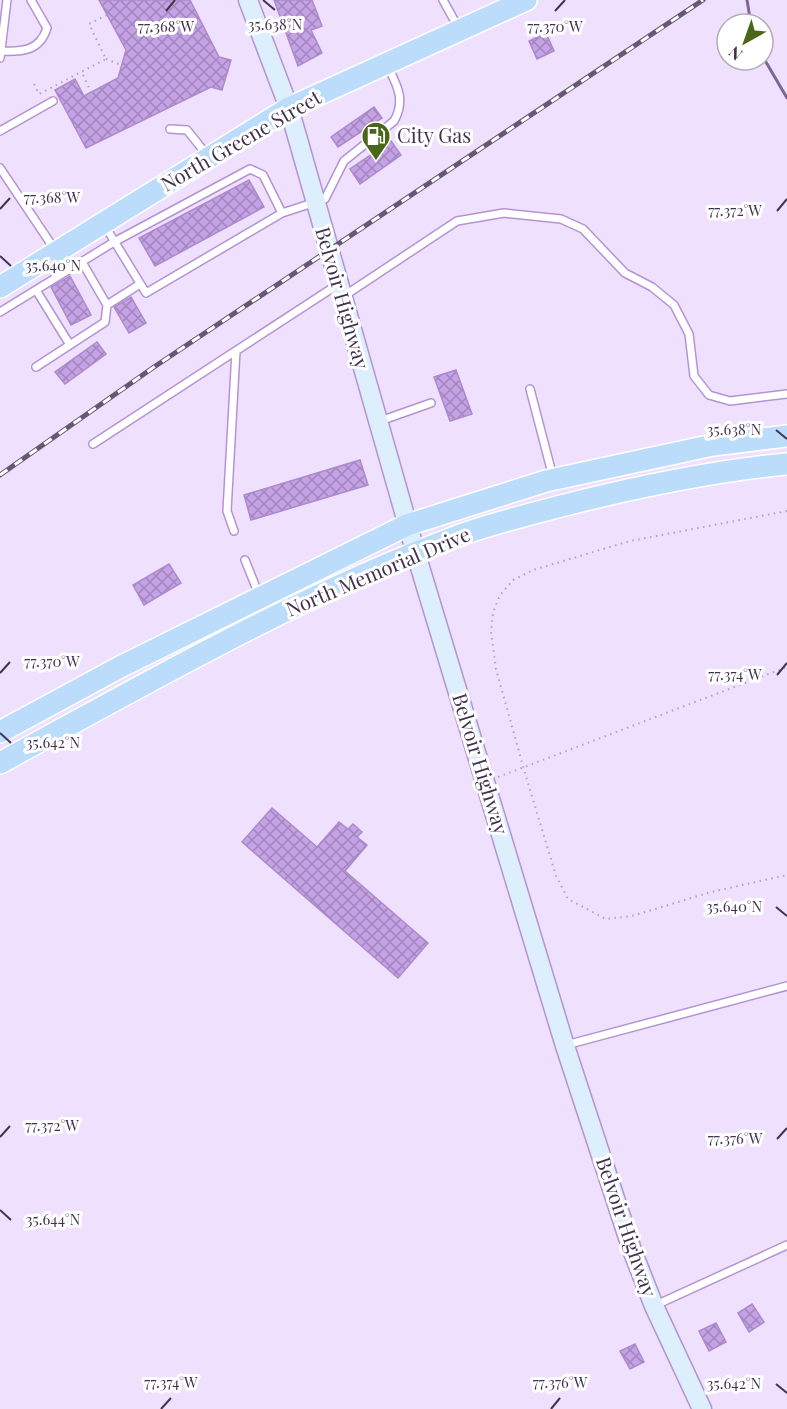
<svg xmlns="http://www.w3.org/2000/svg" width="787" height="1409" font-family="'Playfair Display',serif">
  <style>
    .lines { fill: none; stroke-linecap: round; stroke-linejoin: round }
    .stream { stroke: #7e6795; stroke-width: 3 }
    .building { fill: url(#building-cross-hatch); stroke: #ac8acc; stroke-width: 1.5 }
    .lane-casing { stroke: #b493d5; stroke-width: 10 }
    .secondary-casing { stroke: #b493d5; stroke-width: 21 }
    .primary-casing { stroke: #fff; stroke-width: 24 }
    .path { stroke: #b1a3be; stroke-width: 2; stroke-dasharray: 1.5 4.5; stroke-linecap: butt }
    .lane { stroke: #fff; stroke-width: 7 }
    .secondary { stroke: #ddeefd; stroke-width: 18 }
    .primary { stroke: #bbdcfb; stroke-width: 21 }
    .rail-casing { stroke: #665873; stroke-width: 5 }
    .rail { stroke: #fff; stroke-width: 3; stroke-dasharray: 9; stroke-linecap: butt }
    .ticks { fill: none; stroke: #41334e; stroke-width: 2 }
    .labels { text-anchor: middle; stroke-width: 6; stroke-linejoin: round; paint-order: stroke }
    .poi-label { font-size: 20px; fill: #41334e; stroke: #fff; text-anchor: start }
    .street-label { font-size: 20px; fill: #41334e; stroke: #fff }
    .ticks-label { font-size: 15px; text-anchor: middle; fill: #41334e; stroke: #fff; stroke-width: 6; stroke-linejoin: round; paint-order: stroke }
  </style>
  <defs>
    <pattern id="building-cross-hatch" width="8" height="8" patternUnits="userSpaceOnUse" patternTransform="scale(1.5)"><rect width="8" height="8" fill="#c4a2e5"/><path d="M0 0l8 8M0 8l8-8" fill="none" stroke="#a185bc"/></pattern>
  </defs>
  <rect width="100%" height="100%" fill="#efe1fd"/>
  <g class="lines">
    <path class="stream" d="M747 0 751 24
      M763 57 787 98"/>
  </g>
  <path class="building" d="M99 0H190L219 57 231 60 222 90 211 87 86 148 55 90 75 79 84 96 118 78 126 50Z
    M274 0H312L322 26 311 30 322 53 298 66Z
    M546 33 554 51 537 59 529 41Z
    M374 107 382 118 338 147 331 137Z
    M391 141 401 155 360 184 350 169Z
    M249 180 264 207 155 266 139 238Z
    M70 276 91 315 71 325 51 287Z
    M131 297 146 323 129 333 114 307Z
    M97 342 106 354 65 384 55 372Z
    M456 370 472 414 450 421 434 377Z
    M360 460 368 485 251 520 244 495Z
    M169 564 181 583 144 605 133 585Z
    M272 808 317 847 339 822 348 829 353 824 362 832 357 837 367 845 345 871 428 943 398 978 242 842Z
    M752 1304 764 1322 749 1332 738 1313Z
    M716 1323 726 1342 709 1351 699 1331Z
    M635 1344 644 1362 630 1369 620 1351Z"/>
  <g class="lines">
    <g class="lane-casing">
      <path id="lane" d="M443 0 459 29
        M1 51C22 52 40 51 47 28L31 0
        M0 58 7 0
        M170 129 187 130 207 155
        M0 131 53 101
        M0 168 55 250
        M105 226 146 293 282 213 325 199 344 161 394 121C406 100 397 85 387 65
        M36 290 70 345
        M344 296 457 221 504 213 561 219 583 229 625 273 652 287 674 305 689 334 694 376 709 395 730 401 787 394
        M107 305 140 284
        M0 312 114 242 250 169 263 175 282 213
        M36 367 105 322 107 305 82 262
        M530 389 553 477
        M380 421 431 403
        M93 444 337 285
        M234 531 227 511 236 351
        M245 560 259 595
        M566 1045 787 986
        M656 1305 787 1245"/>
    </g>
    <g class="secondary-casing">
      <path id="secondary" d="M248 0 289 108 416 554 565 1046 632 1250 654 1306 702 1409"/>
    </g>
    <g class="primary-casing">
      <path id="primary" d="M0 287 289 108 526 0
        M0 732 120 667 407 525 546 481 713 445 787 436
        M0 763C149 682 296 597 455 537 492 523 531 514 569 504 641 486 712 471 787 464"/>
    </g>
    <path class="path" d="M106 59 121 65
      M83 75 91 92
      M34 84 39 94 106 59 89 24 107 15
      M787 511 630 541 533 570 513 580 500 595 493 612 491 632 496 669 523 766 556 876 568 899 606 919 632 916 711 892 787 875
      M498 777 787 667"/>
    <use href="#lane" class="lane"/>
    <use href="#secondary" class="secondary"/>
    <use href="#primary" class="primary"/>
    <g class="rail-casing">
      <path id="rail" d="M0 475 154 367 703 0"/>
    </g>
    <use href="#rail" class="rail"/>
  </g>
  <path class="ticks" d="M263 0 275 10M166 11 175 0M555 11 565 0M0 209 10 198M777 211 787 199M0 256 11 266M776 430 787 439M0 673 10 662M777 675 787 663M0 733 11 743M776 907 787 916M0 1137 10 1126M777 1139 787 1128M0 1210 11 1220M776 1384 787 1393M161 1409 171 1398M551 1409 560 1398"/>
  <defs>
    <g id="fuel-pin" transform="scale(1.5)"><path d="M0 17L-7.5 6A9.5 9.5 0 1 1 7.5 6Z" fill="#4a6619" stroke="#fff"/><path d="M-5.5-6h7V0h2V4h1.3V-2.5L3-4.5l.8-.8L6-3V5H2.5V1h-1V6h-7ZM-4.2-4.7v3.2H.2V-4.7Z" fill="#fff"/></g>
  </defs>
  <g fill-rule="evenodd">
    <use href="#fuel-pin" x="376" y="136"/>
  </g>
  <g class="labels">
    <g class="poi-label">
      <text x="397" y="143">City Gas</text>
    </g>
    <g class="street-label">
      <text transform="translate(241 141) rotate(-30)" y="7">North Greene Street</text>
      <text transform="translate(342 298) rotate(74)" y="7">Belvoir Highway</text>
      <text transform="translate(378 572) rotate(-23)" y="7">North Memorial Drive</text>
      <text transform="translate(480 764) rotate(73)" y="7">Belvoir Highway</text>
      <text transform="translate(626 1227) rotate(71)" y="7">Belvoir Highway</text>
    </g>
  </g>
  <g class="ticks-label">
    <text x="275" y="30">35.638°N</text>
    <text x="166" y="32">77.368°W</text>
    <text x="555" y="32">77.370°W</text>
    <text x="52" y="203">77.368°W</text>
    <text x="735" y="216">77.372°W</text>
    <text x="53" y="271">35.640°N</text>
    <text x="734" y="435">35.638°N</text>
    <text x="52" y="667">77.370°W</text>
    <text x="735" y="680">77.374°W</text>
    <text x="53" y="748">35.642°N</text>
    <text x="734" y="912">35.640°N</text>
    <text x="52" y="1131">77.372°W</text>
    <text x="735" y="1144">77.376°W</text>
    <text x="53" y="1225">35.644°N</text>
    <text x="171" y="1388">77.374°W</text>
    <text x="560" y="1388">77.376°W</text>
    <text x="734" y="1389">35.642°N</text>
  </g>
  <g transform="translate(745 42) rotate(220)"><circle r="28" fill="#ffffff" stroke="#b3adb8" stroke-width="1.5"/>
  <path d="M0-4.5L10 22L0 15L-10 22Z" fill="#4a6619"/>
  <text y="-9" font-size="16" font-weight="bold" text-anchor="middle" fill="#41334e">N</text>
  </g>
</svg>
